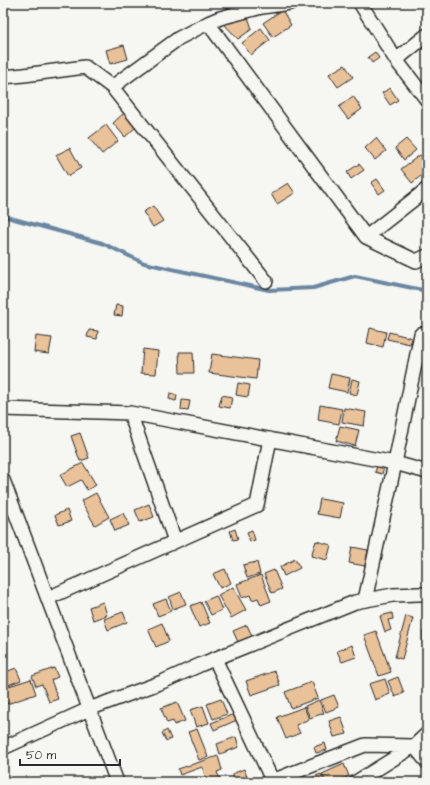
<svg xmlns="http://www.w3.org/2000/svg" width="430" height="785" font-family="'Architects Daughter',sans-serif">
  <style>
    .lines { fill: none; stroke-linecap: round; stroke-linejoin: round }
    .stream { stroke: #6a87a1; stroke-width: 4 }
    .building { fill: #eac29a; stroke: #2b2b2b }
    .street-casing { stroke: #2b2b2b; stroke-width: 16 }
    .street { stroke: #f6f6f2; stroke-width: 13 }
  </style>
  <rect width="100%" height="100%" fill="#f6f6f2"/>
  <filter id="ink" filterUnits="userSpaceOnUse"><feTurbulence type="fractalNoise" baseFrequency=".025" numOctaves="2"/><feDisplacementMap in="SourceGraphic" scale="8" xChannelSelector="R" yChannelSelector="G"/><feConvolveMatrix kernelMatrix="1 2 1 2 8 2 1 2 1" color-interpolation-filters="sRGB"/></filter>
  <g filter="url(#ink)">
    <g class="lines">
      <path class="stream" d="M3 216 102 243 144 263 269 290 313 288 355 276 427 291"/>
    </g>
    <path class="building" d="M282 10 291 25 273 37 263 23Z
      M248 17 252 29 238 39 224 24Z
      M261 28 270 40 251 55 242 43Z
      M124 45 128 59 110 64 106 50Z
      M375 52 379 58 372 63 368 57Z
      M345 65 353 77 338 87 329 74Z
      M390 88 398 100 390 105 382 93Z
      M353 96 362 109 348 119 339 107Z
      M125 112 137 126 125 137 113 123Z
      M106 125 118 141 102 154 89 138Z
      M376 138 386 151 375 160 365 148Z
      M406 139 416 150 404 160 395 148Z
      M70 148 81 168 68 176 56 155Z
      M420 155 427 163V171L412 183 401 169Z
      M359 164 364 170 351 179 347 172Z
      M377 179 385 190 379 194 371 183Z
      M288 183 295 193 277 204 271 194Z
      M153 206 163 221 153 227 143 212Z
      M116 305 123 306 122 316 114 315Z
      M370 328 386 332 383 347 367 343Z
      M89 330 98 331 97 339 87 337Z
      M389 332 412 338 410 344 387 339Z
      M36 336 52 338 49 354 34 352Z
      M143 349 158 351 156 374 141 373Z
      M179 352H193L194 373H180Z
      M212 354 258 360 256 379 209 373Z
      M331 374 350 378 347 392 328 388Z
      M352 379 360 381 357 395 349 393Z
      M238 383 250 385 248 397 236 395Z
      M170 393 177 395 176 401 169 399Z
      M222 395 232 397 230 408 219 406Z
      M182 400 190 401 188 411 181 410Z
      M320 405 342 409 339 424 318 420Z
      M344 408 366 412 364 426 342 422Z
      M340 426 359 430 355 446 336 441Z
      M80 433 89 458 80 461 71 436Z
      M83 463 96 485 87 490 81 480 67 487 60 475Z
      M377 466 384 467 382 474 375 472Z
      M96 493 109 517 95 525 81 501Z
      M320 499 343 503 340 518 317 514Z
      M149 504 154 517 140 522 135 510Z
      M67 510 71 521 59 525 55 515Z
      M123 513 129 525 115 531 110 519Z
      M235 529 238 539 233 540 230 531Z
      M252 530 255 540 250 542 247 532Z
      M316 541 331 545 327 560 311 556Z
      M352 547 368 550 365 566 349 563Z
      M295 559 300 568 284 576 280 567Z
      M257 562 260 574 247 578 243 565Z
      M225 569 231 583 220 588 213 574Z
      M274 570 282 589 272 593 264 574Z
      M261 575 271 601 261 605 258 598 252 600 250 595 242 598 237 584Z
      M233 587 246 610 231 618 218 595Z
      M181 592 186 604 173 609 169 597Z
      M216 596 222 610 211 615 204 601Z
      M166 599 171 611 158 616 153 604Z
      M103 602 107 615 93 620 89 607Z
      M201 602 210 623 199 627 190 606Z
      M123 612 127 622 108 630 104 619Z
      M392 613 393 619 388 620 391 630 385 632 380 616Z
      M406 616 413 618 402 659 395 657Z
      M162 623 169 641 156 647 148 629Z
      M247 625 252 636 238 642 233 631Z
      M376 631 391 672 379 676 364 635Z
      M423 631H427V667H423Z
      M352 645 356 657 342 662 337 651Z
      M16 668 21 680 3 687V673Z
      M54 668 58 677 51 680 58 699 49 702 42 684 36 686 32 676Z
      M275 671 280 685 251 695 246 681Z
      M398 677 404 693 395 697 388 681Z
      M31 679 36 694 7 704 3 688Z
      M385 679 390 694 375 700 369 684Z
      M312 682 318 698 291 708 285 692Z
      M334 695 339 707 326 712 321 700Z
      M221 699 227 714 213 719 207 704Z
      M319 700 324 713 310 718 305 706Z
      M177 702 185 721 174 725 173 721 167 723 161 708Z
      M203 706 209 723 196 727 190 710Z
      M304 707 309 719 296 725 300 733 286 739 277 717Z
      M234 714 237 720 214 730 211 723Z
      M341 717 347 734 334 737 329 721Z
      M197 729 208 757 199 760 188 732Z
      M167 730 171 739 166 741 162 733Z
      M236 737 239 747 220 754 217 744Z
      M325 743 327 750 316 753 314 747Z
      M218 756 222 770 217 772 221 782H207L202 767 180 775 178 769Z
      M344 764 349 776 337 782H326L322 774Z
      M244 769 247 777 234 781 232 774Z
      M321 774 324 782H301Z"/>
    <g class="lines">
      <g class="street-casing">
        <path id="street" d="M360 3 396 60 427 100
          M208 23 366 237 427 189
          M396 60 427 35
          M3 77 24 75 85 67 112 87 179 38 208 23 220 18 262 7 290 3
          M112 87 266 281
          M366 237 416 261 427 256
          M3 409 130 413 395 463 427 472
          M130 413 175 541
          M3 480 117 782
          M48 598 257 505 270 439
          M365 600 395 463 421 334 427 335
          M215 659 273 782
          M3 748 89 709 162 682 202 664 355 602 393 595 418 594H427
          M272 781 365 745 414 746 427 762
          M356 782 414 746 427 734"/>
      </g>
      <use href="#street" class="street"/>
    </g>
  </g>
  <rect width="430" height="785" fill="none" stroke="#f6f6f2" stroke-width="16"/>
  <rect x="8" y="8" width="414" height="769" fill="none" stroke="#2b2b2b" stroke-width="1.5" filter="url(#ink)"/>
  <path d="M20 759v6h100v-6" fill="none" stroke="#2b2b2b" stroke-width="2"/>
  <text x="26" y="759" font-size="12" fill="#2b2b2b" stroke="#f6f6f2" stroke-width="3" paint-order="stroke">50 m</text>
</svg>
